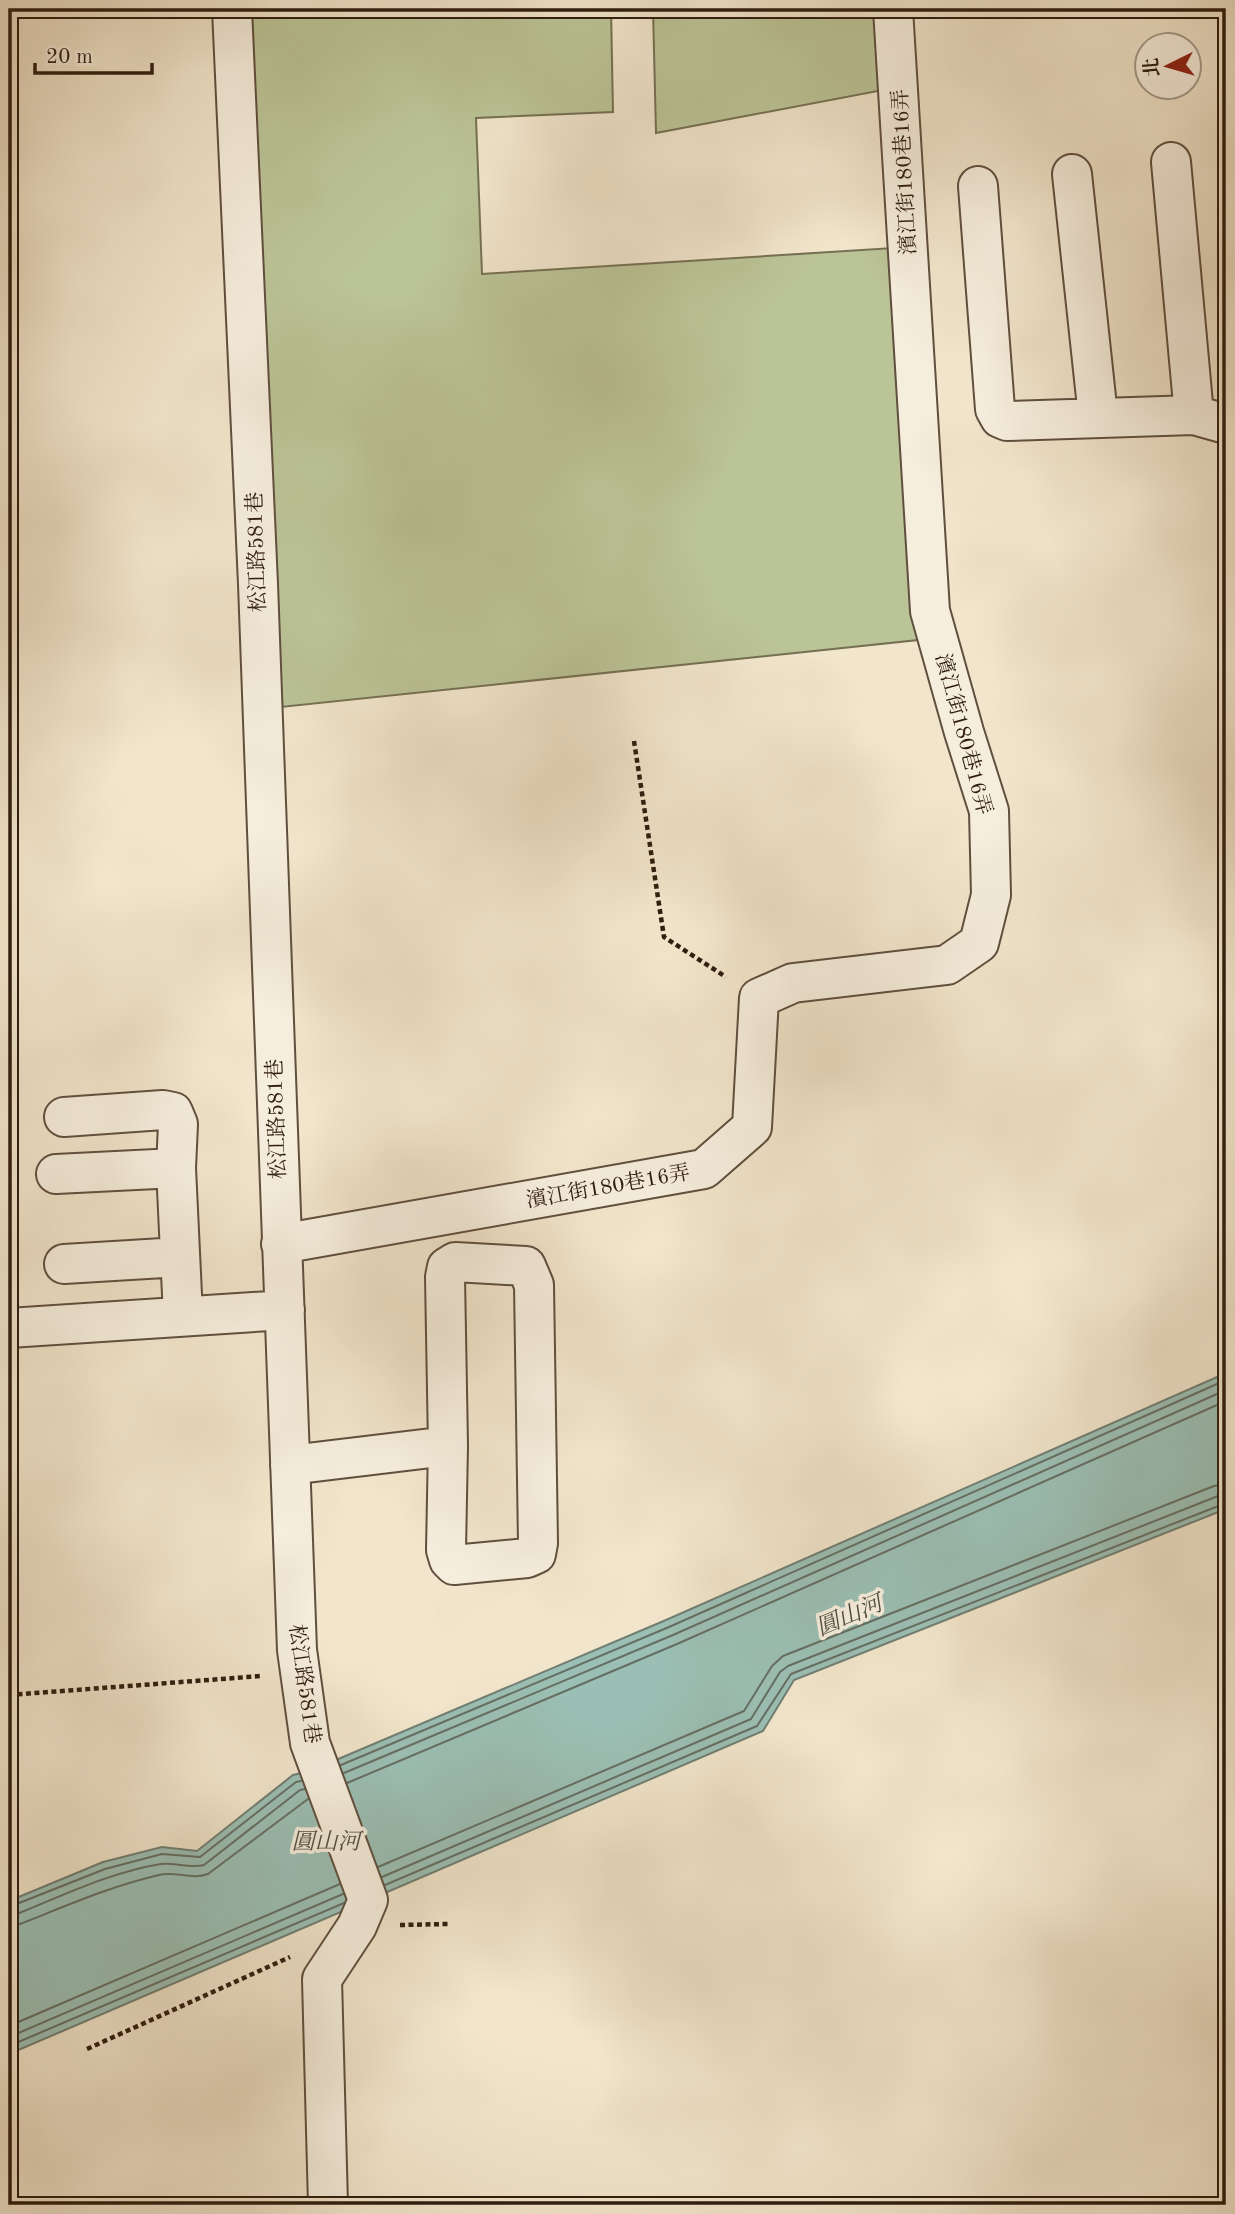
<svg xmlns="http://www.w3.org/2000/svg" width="1235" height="2214" font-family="'Old Standard TT','Noto Serif TC',serif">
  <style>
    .green { fill: #bbc497; stroke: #757053; stroke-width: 2 }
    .water { fill: #9bbfb4; stroke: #707e72; stroke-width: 2 }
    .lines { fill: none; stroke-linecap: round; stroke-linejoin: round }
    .shore { stroke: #656e62; stroke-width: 2 }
    .minor-casing { stroke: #604f3e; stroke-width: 42 }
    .path { stroke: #2f1d0f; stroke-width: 4.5; stroke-dasharray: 5 3.5; stroke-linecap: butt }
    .minor { stroke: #f6eedd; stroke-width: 38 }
    .labels { text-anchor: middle; stroke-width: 7; stroke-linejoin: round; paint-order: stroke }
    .street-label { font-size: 21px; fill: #2f1d0f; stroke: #f6eedd }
    .water-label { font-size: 23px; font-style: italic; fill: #4f4e41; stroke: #f6eedd }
  </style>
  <rect width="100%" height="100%" fill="#f1e5cb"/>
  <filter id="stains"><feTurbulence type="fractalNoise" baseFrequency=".00286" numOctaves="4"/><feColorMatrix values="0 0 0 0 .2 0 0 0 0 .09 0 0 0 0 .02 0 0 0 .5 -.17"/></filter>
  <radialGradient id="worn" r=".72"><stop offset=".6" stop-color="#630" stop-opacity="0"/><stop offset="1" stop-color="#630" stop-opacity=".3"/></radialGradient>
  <path class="green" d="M232 9H611L613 112 476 118 482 274 909 247 918 640 262 709Z
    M653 9H890L899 87 656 133Z"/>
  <path class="water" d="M1226 1373V1509L794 1680 763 1731 9 2054V1901L103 1862 162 1847 197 1851 293 1775 310 1771 666 1620Z"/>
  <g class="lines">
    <path class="shore" d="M341 1765 669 1627 1226 1380
      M344 1773 673 1635 1226 1390
      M347 1783 677 1644 1226 1401
      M378 1867 744 1711 772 1666 783 1656 1214 1486 1226 1484
      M382 1877 751 1719 780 1672 788 1666 1218 1496 1226 1494
      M385 1885 757 1726 791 1674 1226 1503
      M9 1907 105 1869 162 1854 200 1857 296 1782 301 1781
      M9 1915 17 1914C64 1895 111 1872 161 1864 175 1862 190 1869 204 1865L300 1790 305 1789
      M9 1926 20 1924C66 1906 111 1886 159 1875 176 1871 192 1880 208 1874L308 1799
      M9 2026 340 1884
      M9 2037 343 1894
      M9 2046 344 1903"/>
    <g class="minor-casing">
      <path id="minor" d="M232 9 258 584 297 1650 310 1743 368 1900 357 1926 322 1979 328 2205
        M1171 162 1194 415
        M1072 174 1098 416
        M978 186 995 409 1000 418 1007 421 1194 415 1226 424
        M64 1117 163 1110 173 1112 178 1124 176 1168 183 1316
        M56 1174 176 1168
        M281 1244 704 1169 752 1127 759 998 793 983 947 965 979 943 991 895 989 811 964 732 930 611 893 9
        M455 1262 526 1266 534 1285 538 1543 536 1554 527 1558 454 1565 449 1560 446 1550 448 1446 445 1277 447 1267Z
        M64 1264 180 1257
        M9 1328 285 1310
        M290 1465 448 1446"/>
    </g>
    <path class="path" d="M634 741 664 937 726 977
      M9 1695 261 1676
      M400 1925 448 1924
      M87 2049 290 1957"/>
    <use href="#minor" class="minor"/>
  </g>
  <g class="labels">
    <g class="street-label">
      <text transform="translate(904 172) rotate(-93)" y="7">濱江街180巷16弄</text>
      <text transform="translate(256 552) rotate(-92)" y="7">松江路581巷</text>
      <text transform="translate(964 734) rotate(75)" y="7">濱江街180巷16弄</text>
      <text transform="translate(276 1119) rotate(-92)" y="7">松江路581巷</text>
      <text transform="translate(608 1186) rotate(-10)" y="7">濱江街180巷16弄</text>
      <text transform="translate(305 1684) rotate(82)" y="7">松江路581巷</text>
    </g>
    <g class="water-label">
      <text transform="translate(849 1615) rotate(-23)" y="8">圓山河</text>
      <text x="326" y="1849">圓山河</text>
    </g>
  </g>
  <rect width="1235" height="2214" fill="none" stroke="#f1e5cb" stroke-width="35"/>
  <rect x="10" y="10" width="1214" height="2193" fill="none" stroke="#2f1d0f" stroke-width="3.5"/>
  <rect x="18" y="18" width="1200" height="2179" fill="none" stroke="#2f1d0f" stroke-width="2"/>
  <g transform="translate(1168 66) rotate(265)"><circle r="33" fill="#f6eedd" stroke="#a69a8b" stroke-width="2"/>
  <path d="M0-5L12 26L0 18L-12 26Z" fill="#8f2418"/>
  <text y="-10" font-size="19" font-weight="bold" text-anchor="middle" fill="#2f1d0f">北</text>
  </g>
  <path d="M35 63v10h117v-10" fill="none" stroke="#2f1d0f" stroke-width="3.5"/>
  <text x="46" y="63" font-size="21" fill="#2f1d0f" stroke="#f6eedd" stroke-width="5" paint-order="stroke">20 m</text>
  <rect width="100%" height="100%" filter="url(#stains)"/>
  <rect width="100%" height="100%" fill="url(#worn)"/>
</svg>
